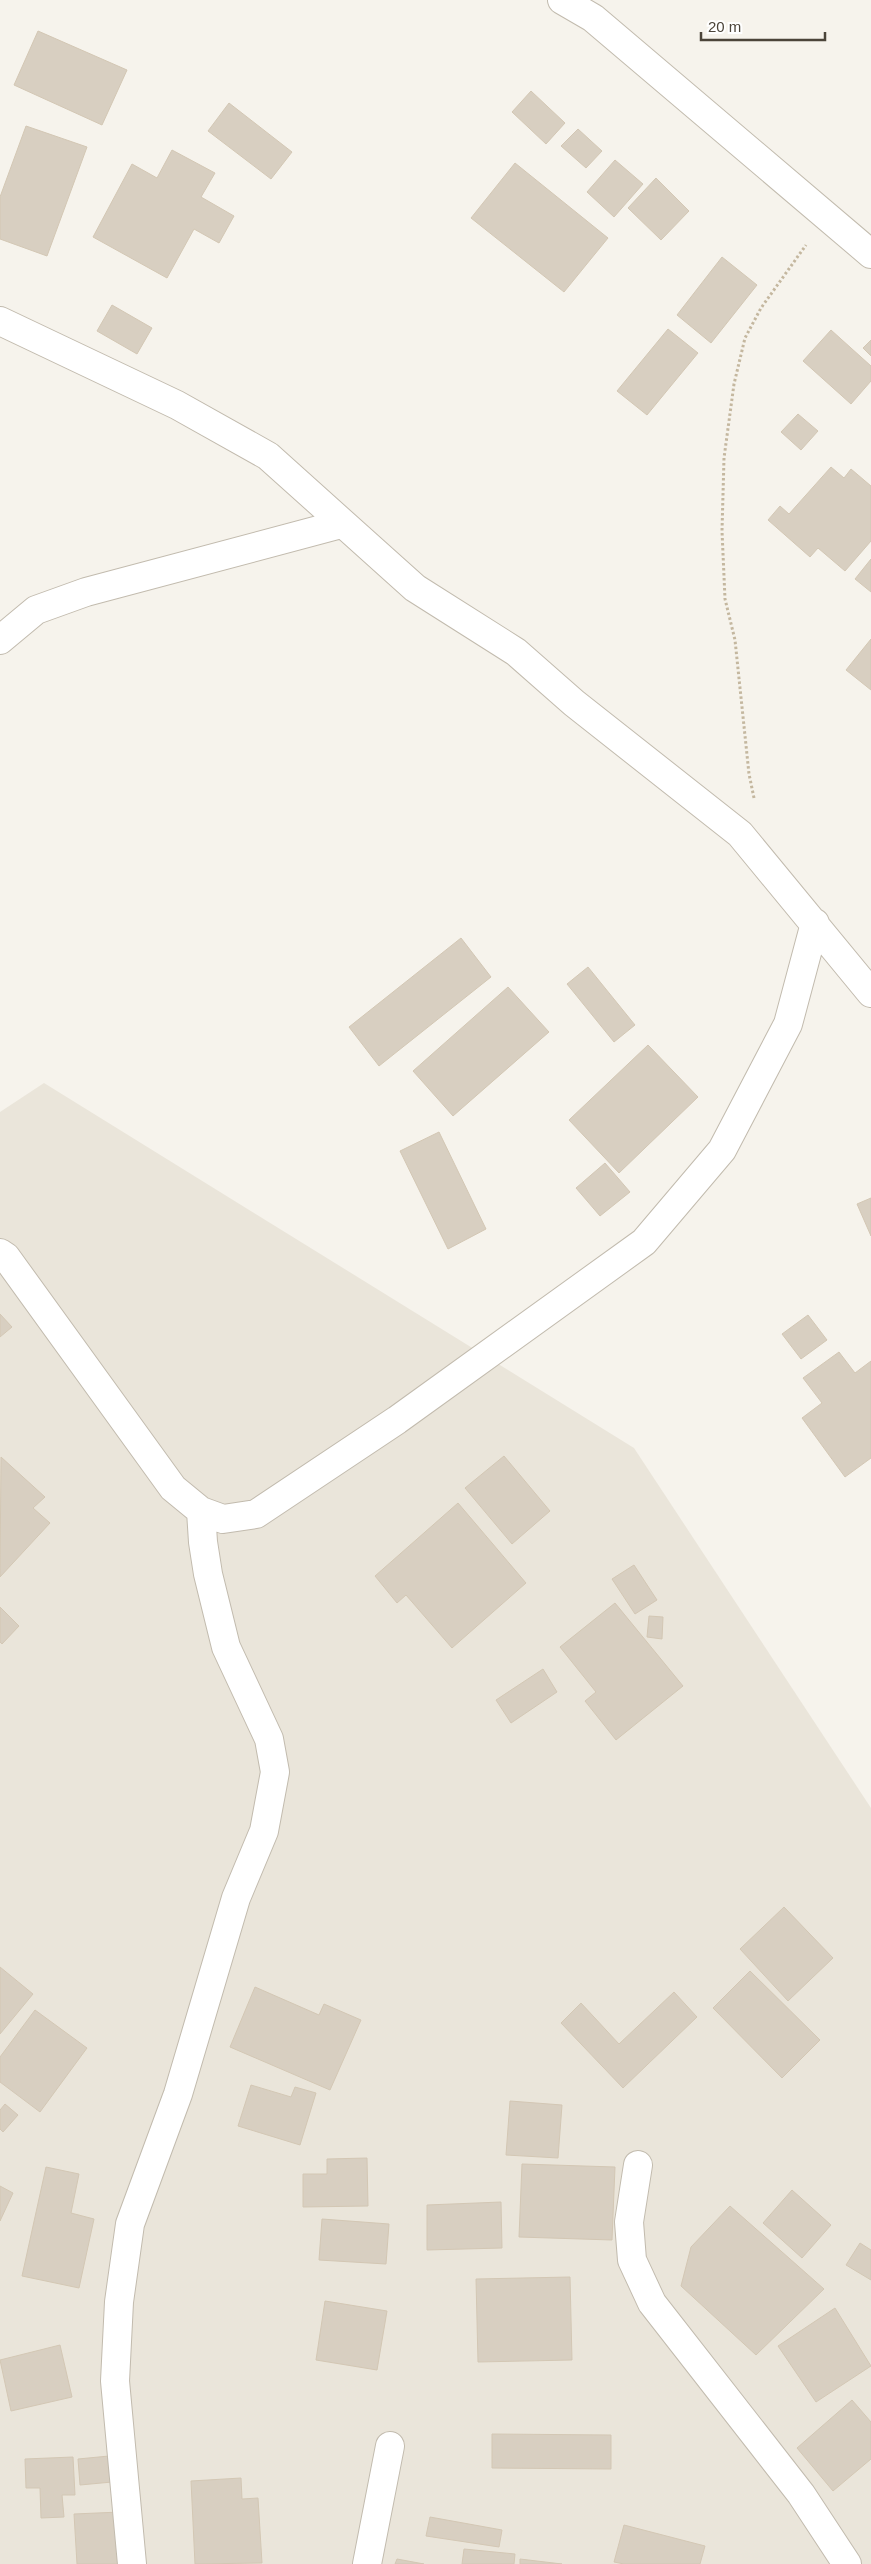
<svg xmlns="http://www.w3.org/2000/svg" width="871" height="2564" font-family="Helvetica,sans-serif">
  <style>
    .residential { fill: #eae5da }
    .building { fill: #d8cfc1; stroke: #d3c7b4 }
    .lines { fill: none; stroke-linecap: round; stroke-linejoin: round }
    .minor-casing { stroke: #c2bbae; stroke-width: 30 }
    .path { stroke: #c4b79f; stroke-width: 3; stroke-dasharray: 2.5 2.5; stroke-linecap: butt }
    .minor { stroke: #fff; stroke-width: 28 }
  </style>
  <rect width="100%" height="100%" fill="#f6f3ec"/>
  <path class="residential" d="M44 1083 634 1448 871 1808V2564H0V1112Z"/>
  <path class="building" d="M38 31 127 70 102 125 14 85Z
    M531 91 565 123 546 144 512 112Z
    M229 103 292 152 271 179 208 131Z
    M26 126 87 147 47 256 0 239V197Z
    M578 129 602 151 586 168 561 146Z
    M172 150 215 173 201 197 234 216 219 243 194 229 167 278 93 237 132 164 157 178Z
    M615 160 643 184 614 217 587 192Z
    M515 163 608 238 564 292 471 218Z
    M656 178 689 211 661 240 628 208Z
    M722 257 757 285 711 343 677 315Z
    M112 305 152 328 137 354 97 331Z
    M668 329 698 353 647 415 617 391Z
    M831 330 871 366V381L851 404 803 361Z
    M871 340V356L863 348Z
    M798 414 818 431 801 450 781 432Z
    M831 467 844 478 851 469 871 486V541L845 571 818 548 810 557 768 520 780 506 789 514Z
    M871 559V592L855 579Z
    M871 639V690L846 670Z
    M461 938 491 977 379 1066 349 1027Z
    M588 967 635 1025 614 1042 567 984Z
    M508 987 549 1032 453 1116 413 1071Z
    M648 1045 698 1097 619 1173 569 1120Z
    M439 1132 486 1229 448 1249 400 1151Z
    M605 1163 630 1192 600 1216 576 1188Z
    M871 1198V1236L857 1204Z
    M0 1314 12 1327 0 1337Z
    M808 1315 827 1340 801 1359 782 1334Z
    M839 1352 855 1373 871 1361V1458L845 1477 802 1418 822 1403 803 1378Z
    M504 1456 550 1511 512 1544 465 1488Z
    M1 1457 45 1497 33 1508 50 1523 0 1577Z
    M458 1503 526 1583 452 1648 406 1595 397 1603 375 1576Z
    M634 1565 657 1600 635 1614 612 1579Z
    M615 1603 683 1686 616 1740 585 1701 596 1692 560 1647Z
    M0 1607 19 1626 2 1644 0 1642Z
    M649 1616 663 1617 662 1639 647 1637Z
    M543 1669 557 1692 511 1723 496 1700Z
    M784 1907 833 1958 788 2001 740 1949Z
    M0 1967 33 1994 0 2034Z
    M750 1971 820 2040 782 2078 713 2008Z
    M255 1987 319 2015 324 2004 361 2020 330 2090 230 2047Z
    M674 1992 697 2017 623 2088 561 2023 581 2003 619 2044Z
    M35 2010 87 2048 40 2112 0 2082V2057Z
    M251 2085 291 2097 295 2087 316 2093 300 2145 238 2126Z
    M510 2101 562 2105 558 2158 506 2155Z
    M5 2104 18 2115 3 2132 0 2129V2110Z
    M367 2158 368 2206 303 2207V2174H327V2159Z
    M522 2164 615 2167 612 2240 519 2237Z
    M46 2167 79 2174 71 2213 94 2219 79 2288 22 2276Z
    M0 2186 13 2193 0 2221Z
    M792 2190 831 2225 802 2258 763 2223Z
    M501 2202 502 2248 427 2250V2205Z
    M730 2206 824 2289 756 2355 681 2286 691 2247Z
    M322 2219 389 2224 386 2264 319 2260Z
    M860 2243 871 2250V2280L846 2265Z
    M570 2277 572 2360 478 2362 476 2279Z
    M325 2301 387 2311 377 2370 316 2360Z
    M835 2308 871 2366 816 2402 778 2346Z
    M60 2345 72 2397 11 2411 0 2360Z
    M852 2400 871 2422V2459L833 2491 797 2448Z
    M492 2434 611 2435V2469L492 2468Z
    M109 2456 112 2482 80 2485 78 2459Z
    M73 2457 75 2495H62L64 2517 41 2518 40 2488H26L25 2459Z
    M241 2478 242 2499 258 2498 262 2563 195 2564 191 2481Z
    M120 2512 122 2564H77L74 2514Z
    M430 2517 502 2530 499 2547 426 2536Z
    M624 2525 705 2546 700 2564H624L614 2562Z
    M464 2549 515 2554 514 2564H462Z
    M397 2559 424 2564H395Z
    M520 2559 562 2564H520Z"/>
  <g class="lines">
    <g class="minor-casing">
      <path id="minor" d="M562 0 593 18 871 254
        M0 321 177 405 268 456 415 588 516 652 574 703 740 834 871 993
        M0 640 36 610 86 592 341 524
        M0 1253 6 1257 173 1488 201 1511 223 1519 256 1514 397 1420 644 1242 722 1150 788 1024 815 923
        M638 2165 629 2222 632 2260 652 2303 801 2494 847 2564
        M132 2564 115 2381 119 2302 130 2224 178 2094 236 1898 264 1831 275 1772 269 1739 226 1647 208 1574 203 1542 201 1511
        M367 2564 390 2446"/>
    </g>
    <path class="path" d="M754 798 749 774 735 640 725 599 722 531 724 458 734 384 745 338 761 308 806 245"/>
    <use href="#minor" class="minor"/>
  </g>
  <path d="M701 32v8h124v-8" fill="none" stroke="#4b4439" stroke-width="2.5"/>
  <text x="708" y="32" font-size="15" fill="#4b4439" stroke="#ffffff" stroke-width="4" paint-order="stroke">20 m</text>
</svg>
